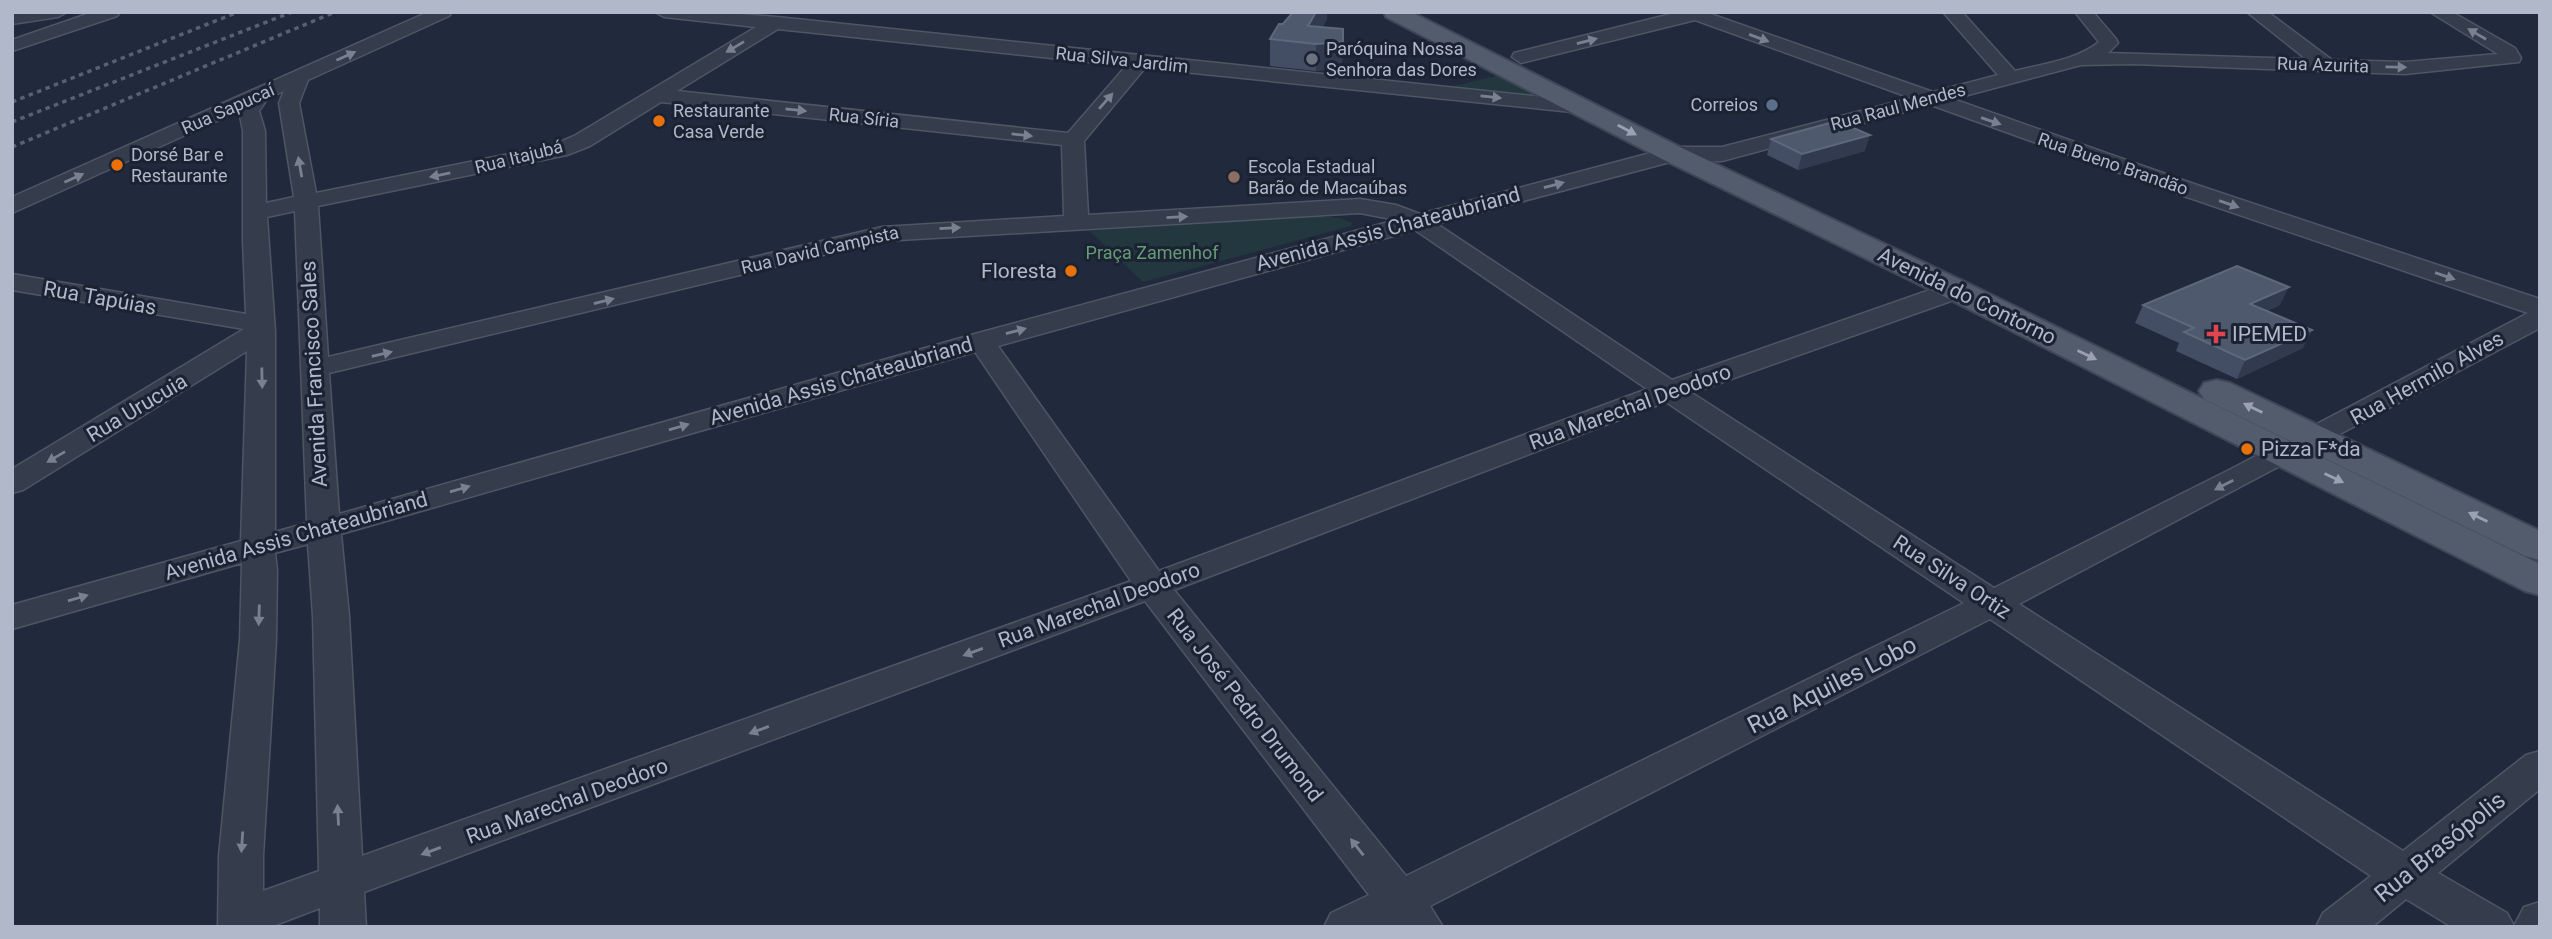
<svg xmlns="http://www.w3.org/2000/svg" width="2552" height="939" font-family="Roboto,sans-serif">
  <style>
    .green { fill: #23383e }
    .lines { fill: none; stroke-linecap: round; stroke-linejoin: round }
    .minor-casing { stroke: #4e5565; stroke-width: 3 }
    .major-casing { stroke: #3f4656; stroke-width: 4 }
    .minor { fill: #353d4d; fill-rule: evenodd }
    .major { fill: #535c6d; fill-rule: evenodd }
    .rail { stroke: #576074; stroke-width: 3.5; stroke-dasharray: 4.5 4.5; stroke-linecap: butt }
    .wall { fill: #434d63 }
    .shaded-wall { fill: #313a4f }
    .building { fill: #4f596e; stroke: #5e687c; stroke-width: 2 }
    .oneway { fill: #798191 }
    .oneway2 { fill: #9aa1b2 }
    .worship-dot { fill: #6b7280; stroke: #1b2232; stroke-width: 2.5 }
    .service-dot { fill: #5c6f8a; stroke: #1b2232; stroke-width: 2.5 }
    .food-dot { fill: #e8710a; stroke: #1b2232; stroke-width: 2.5 }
    .education-dot { fill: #8d6e63; stroke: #1b2232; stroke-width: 2.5 }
    .health-dot { fill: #e0444e; stroke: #1b2232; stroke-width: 2.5 }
    .labels { text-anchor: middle; stroke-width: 6; stroke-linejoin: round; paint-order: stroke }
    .far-poi-label { font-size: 18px; fill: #b1b8c9; stroke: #1b2232; text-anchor: start }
    .far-street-label { font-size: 18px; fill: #b1b8c9; stroke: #1b2232 }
    .far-park-label { font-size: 18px; fill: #669b77; stroke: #1b2232 }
    .street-label { font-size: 21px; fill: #b1b8c9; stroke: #1b2232 }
    .poi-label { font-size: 21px; fill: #b1b8c9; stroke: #1b2232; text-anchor: start }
    .near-street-label { font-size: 24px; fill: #b1b8c9; stroke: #1b2232 }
  </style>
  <rect width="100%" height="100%" fill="#212a3d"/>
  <path class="green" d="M1501 75 1548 100 1440 89Z
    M1310 216 1340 218 1352 223 1351 226 1143 282 1090 231Z"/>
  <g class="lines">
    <g class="minor-casing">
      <path id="minor" d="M22 12H67L58 17 12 24V14Z
        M93 12H120L117 16 12 51V40Z
        M428 12H452L449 16 308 80 299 103 316 193 553 145 574 136 756 27 664 17 655 12H717L777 17 1581 101 1588 103 1591 107 1588 111 1581 113 1145 68 1084 141 1088 215 1360 199 1396 205 1420 214 1673 147H1722L1911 98 1695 20 1521 63 1512 57 1514 53 1679 12H1705L1933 92 1998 75 1943 12H1962L2015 71C2042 64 2077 60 2099 42L2075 12H2093L2116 39 2118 43 2108 53 2306 59 2247 12H2268L2332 60 2405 62 2498 54 2430 12H2452L2515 48 2521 58 2519 62 2405 74 2133 64 2081 65 1953 99 2197 185 2540 299V328L2019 604 2403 851 2526 755 2540 751V789L2438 873 2507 913 2514 926 2524 907 2540 902V927H2452L2406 899 2372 927H2316L2323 913 2371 876 1990 619 1430 906 1443 927H1324L1331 913 1369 895 1145 601 364 892 366 927H320V908L270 927H218L219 856 240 640 242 563 12 629V605L241 541 247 351 23 490 12 493V469L244 329 12 290V274L246 314 243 242V131L239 111 12 213V197ZM778 29 1126 66 1068 133 677 91ZM284 91 279 103 294 197 266 203 265 131 259 111 268 98ZM661 102 1062 145 1064 216 882 227 328 357 318 206 567 155 590 146ZM1931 105 2181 195 2528 313 2233 468 1994 588 1692 393 1965 296 1969 290 1965 284 1956 282 1947 284 1672 380 1437 224 1674 161H1722ZM295 211 307 523 275 532V331L267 217ZM1360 213 1396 220 971 335 339 514 329 373 882 241ZM1415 230 1647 389 1159 571 998 346ZM975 352 1131 581 362 856 349 616 341 534ZM1666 402 1964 603 1406 876 1174 590ZM308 544 313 616 319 871 263 891V856L276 640 277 570 275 553Z"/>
    </g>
    <g class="major-casing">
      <path id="major" d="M1384 12H1411L1682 148 1967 283 2540 564V595L2525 591 1945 297 1664 160 1386 17Z
        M2217 380 2230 383 2540 531V560L2525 556 2204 399 2199 391 2204 383Z"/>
    </g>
    <use href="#minor" class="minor"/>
    <use href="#major" class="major"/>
    <path class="rail" d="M12 102 238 12
      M12 122 292 12
      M12 147 335 12"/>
  </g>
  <path class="wall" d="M1293 12H1327V19L1322 28 1342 68 1316 71 1270 66V39Z
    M1771 139 1865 151 1798 170 1767 155Z
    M2143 305H2280L2267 311 2303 348 2237 379 2176 351 2179 343 2135 323Z"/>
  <path class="shaded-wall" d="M1316 12H1327V19L1312 44 1308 26Z
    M1343 42 1342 68 1316 71V44Z
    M1870 135 1865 151 1798 170 1802 154Z
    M2289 287 2280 305 2242 322 2250 304Z
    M2312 330 2303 348 2237 379 2245 360Z"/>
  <path class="building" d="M1293 12H1316L1308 26 1343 29V42L1316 44 1270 39 1279 24H1283Z
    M1837 121 1870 135 1802 154 1771 139Z
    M2237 266 2289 287 2250 304 2312 330 2245 360 2184 332 2194 328 2143 305Z"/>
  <defs><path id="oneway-solid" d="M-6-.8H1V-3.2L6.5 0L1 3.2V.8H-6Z" transform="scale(1.75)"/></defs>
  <g class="oneway">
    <use href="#oneway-solid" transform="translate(2477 34) rotate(-150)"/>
    <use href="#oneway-solid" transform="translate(1759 38) rotate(20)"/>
    <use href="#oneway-solid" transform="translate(1587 41) rotate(-14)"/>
    <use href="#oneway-solid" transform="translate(735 47) rotate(149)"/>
    <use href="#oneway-solid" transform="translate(346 56) rotate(-24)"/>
    <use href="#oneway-solid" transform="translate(2396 67) rotate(1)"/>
    <use href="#oneway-solid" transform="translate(1491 97) rotate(6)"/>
    <use href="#oneway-solid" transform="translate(1106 101) rotate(-49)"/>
    <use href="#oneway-solid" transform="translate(796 110) rotate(6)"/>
    <use href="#oneway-solid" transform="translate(1991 121) rotate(19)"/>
    <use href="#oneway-solid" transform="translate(1022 135) rotate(6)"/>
    <use href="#oneway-solid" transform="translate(300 167) rotate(-100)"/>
    <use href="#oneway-solid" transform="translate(440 175) rotate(169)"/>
    <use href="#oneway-solid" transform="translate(74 178) rotate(-24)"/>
    <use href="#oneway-solid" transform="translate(1554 185) rotate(-15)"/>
    <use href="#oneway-solid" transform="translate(2229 204) rotate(19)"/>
    <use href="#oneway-solid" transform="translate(1177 217) rotate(-3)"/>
    <use href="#oneway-solid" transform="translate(950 228) rotate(-3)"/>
    <use href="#oneway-solid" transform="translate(2445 276) rotate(19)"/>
    <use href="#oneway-solid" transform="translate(604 301) rotate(-14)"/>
    <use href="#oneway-solid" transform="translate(1016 331) rotate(-15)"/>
    <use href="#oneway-solid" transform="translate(382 354) rotate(-13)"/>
    <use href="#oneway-solid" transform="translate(262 378) rotate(89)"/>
    <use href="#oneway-solid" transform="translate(679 427) rotate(-16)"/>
    <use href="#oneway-solid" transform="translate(56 457) rotate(149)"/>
    <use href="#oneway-solid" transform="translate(2224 485) rotate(153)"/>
    <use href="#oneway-solid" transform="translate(460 489) rotate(-16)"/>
    <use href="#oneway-solid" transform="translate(78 598) rotate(-16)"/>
    <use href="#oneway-solid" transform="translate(259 615) rotate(92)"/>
    <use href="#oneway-solid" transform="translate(973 652) rotate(160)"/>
    <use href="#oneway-solid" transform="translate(759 730) rotate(160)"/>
    <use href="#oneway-solid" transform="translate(338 815) rotate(-93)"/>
    <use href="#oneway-solid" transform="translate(242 842) rotate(94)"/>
    <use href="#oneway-solid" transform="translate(1357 847) rotate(-128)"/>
    <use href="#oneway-solid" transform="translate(431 851) rotate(160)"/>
  </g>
  <g class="oneway2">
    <use href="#oneway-solid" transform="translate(1627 130) rotate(28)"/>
    <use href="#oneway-solid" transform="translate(2087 355) rotate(26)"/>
    <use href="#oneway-solid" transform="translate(2253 408) rotate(-154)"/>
    <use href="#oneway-solid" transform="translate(2334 478) rotate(26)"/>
    <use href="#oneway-solid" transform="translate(2478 517) rotate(-154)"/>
  </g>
  <circle class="worship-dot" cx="1312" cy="59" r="7"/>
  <circle class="service-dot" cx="1772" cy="105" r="7"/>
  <g class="food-dot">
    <circle cx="659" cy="121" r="7"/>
    <circle cx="117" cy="165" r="7"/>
    <circle cx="1071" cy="271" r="7"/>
    <circle cx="2247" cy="449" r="7"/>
  </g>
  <circle class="education-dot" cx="1234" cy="177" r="7"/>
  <path class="health-dot" d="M2212.5 323.5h7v7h7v7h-7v7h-7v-7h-7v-7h7z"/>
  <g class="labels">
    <g class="far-poi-label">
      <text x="1326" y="55">Paróquina Nossa<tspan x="1326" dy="21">Senhora das Dores</tspan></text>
      <text x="1758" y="111" text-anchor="end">Correios</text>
      <text x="673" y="117">Restaurante<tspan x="673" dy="21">Casa Verde</tspan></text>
      <text x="131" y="161">Dorsé Bar e<tspan x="131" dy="21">Restaurante</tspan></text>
      <text x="1248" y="173">Escola Estadual<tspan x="1248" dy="21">Barão de Macaúbas</tspan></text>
    </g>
    <g class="far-street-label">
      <text transform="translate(1122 60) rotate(6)" y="6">Rua Silva Jardim</text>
      <text transform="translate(2323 65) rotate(2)" y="6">Rua Azurita</text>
      <text transform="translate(1898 107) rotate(-15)" y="6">Rua Raul Mendes</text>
      <text transform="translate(228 109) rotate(-24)" y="6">Rua Sapucaí</text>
      <text transform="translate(864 118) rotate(6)" y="6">Rua Síria</text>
      <text transform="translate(519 157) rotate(-14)" y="6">Rua Itajubá</text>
      <text transform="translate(2113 164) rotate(19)" y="6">Rua Bueno Brandão</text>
      <text transform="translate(820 250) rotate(-13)" y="6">Rua David Campista</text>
    </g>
    <g class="far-park-label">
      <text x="1152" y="259">Praça Zamenhof</text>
    </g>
    <g class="street-label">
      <text transform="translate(1388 229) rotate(-15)" y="7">Avenida Assis Chateaubriand</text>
      <text transform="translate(1967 296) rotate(26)" y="7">Avenida do Contorno</text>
      <text transform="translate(100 298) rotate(10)" y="7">Rua Tapúias</text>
      <text transform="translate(314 374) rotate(-93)" y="7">Avenida Francisco Sales</text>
      <text transform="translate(2427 378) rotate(-29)" y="7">Rua Hermilo Alves</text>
      <text transform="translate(841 381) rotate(-16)" y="7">Avenida Assis Chateaubriand</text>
      <text transform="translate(1630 407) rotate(-20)" y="7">Rua Marechal Deodoro</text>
      <text transform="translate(137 408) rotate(-31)" y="7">Rua Urucuia</text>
      <text transform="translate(296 536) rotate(-16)" y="7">Avenida Assis Chateaubriand</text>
      <text transform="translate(1952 577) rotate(33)" y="7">Rua Silva Ortiz</text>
      <text transform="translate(1099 605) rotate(-20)" y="7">Rua Marechal Deodoro</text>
      <text transform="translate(1245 705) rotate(52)" y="7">Rua José Pedro Drumond</text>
      <text transform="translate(567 801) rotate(-20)" y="7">Rua Marechal Deodoro</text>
    </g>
    <g class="poi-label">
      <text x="1057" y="278" text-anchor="end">Floresta</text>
      <text x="2232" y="341">IPEMED</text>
      <text x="2261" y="456">Pizza F*da</text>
    </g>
    <g class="near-street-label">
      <text transform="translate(1832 685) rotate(-27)" y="8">Rua Aquiles Lobo</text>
      <text transform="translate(2440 847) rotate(-39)" y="8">Rua Brasópolis</text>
    </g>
  </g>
  <rect width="2552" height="939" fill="none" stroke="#b1b8c9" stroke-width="28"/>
</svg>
